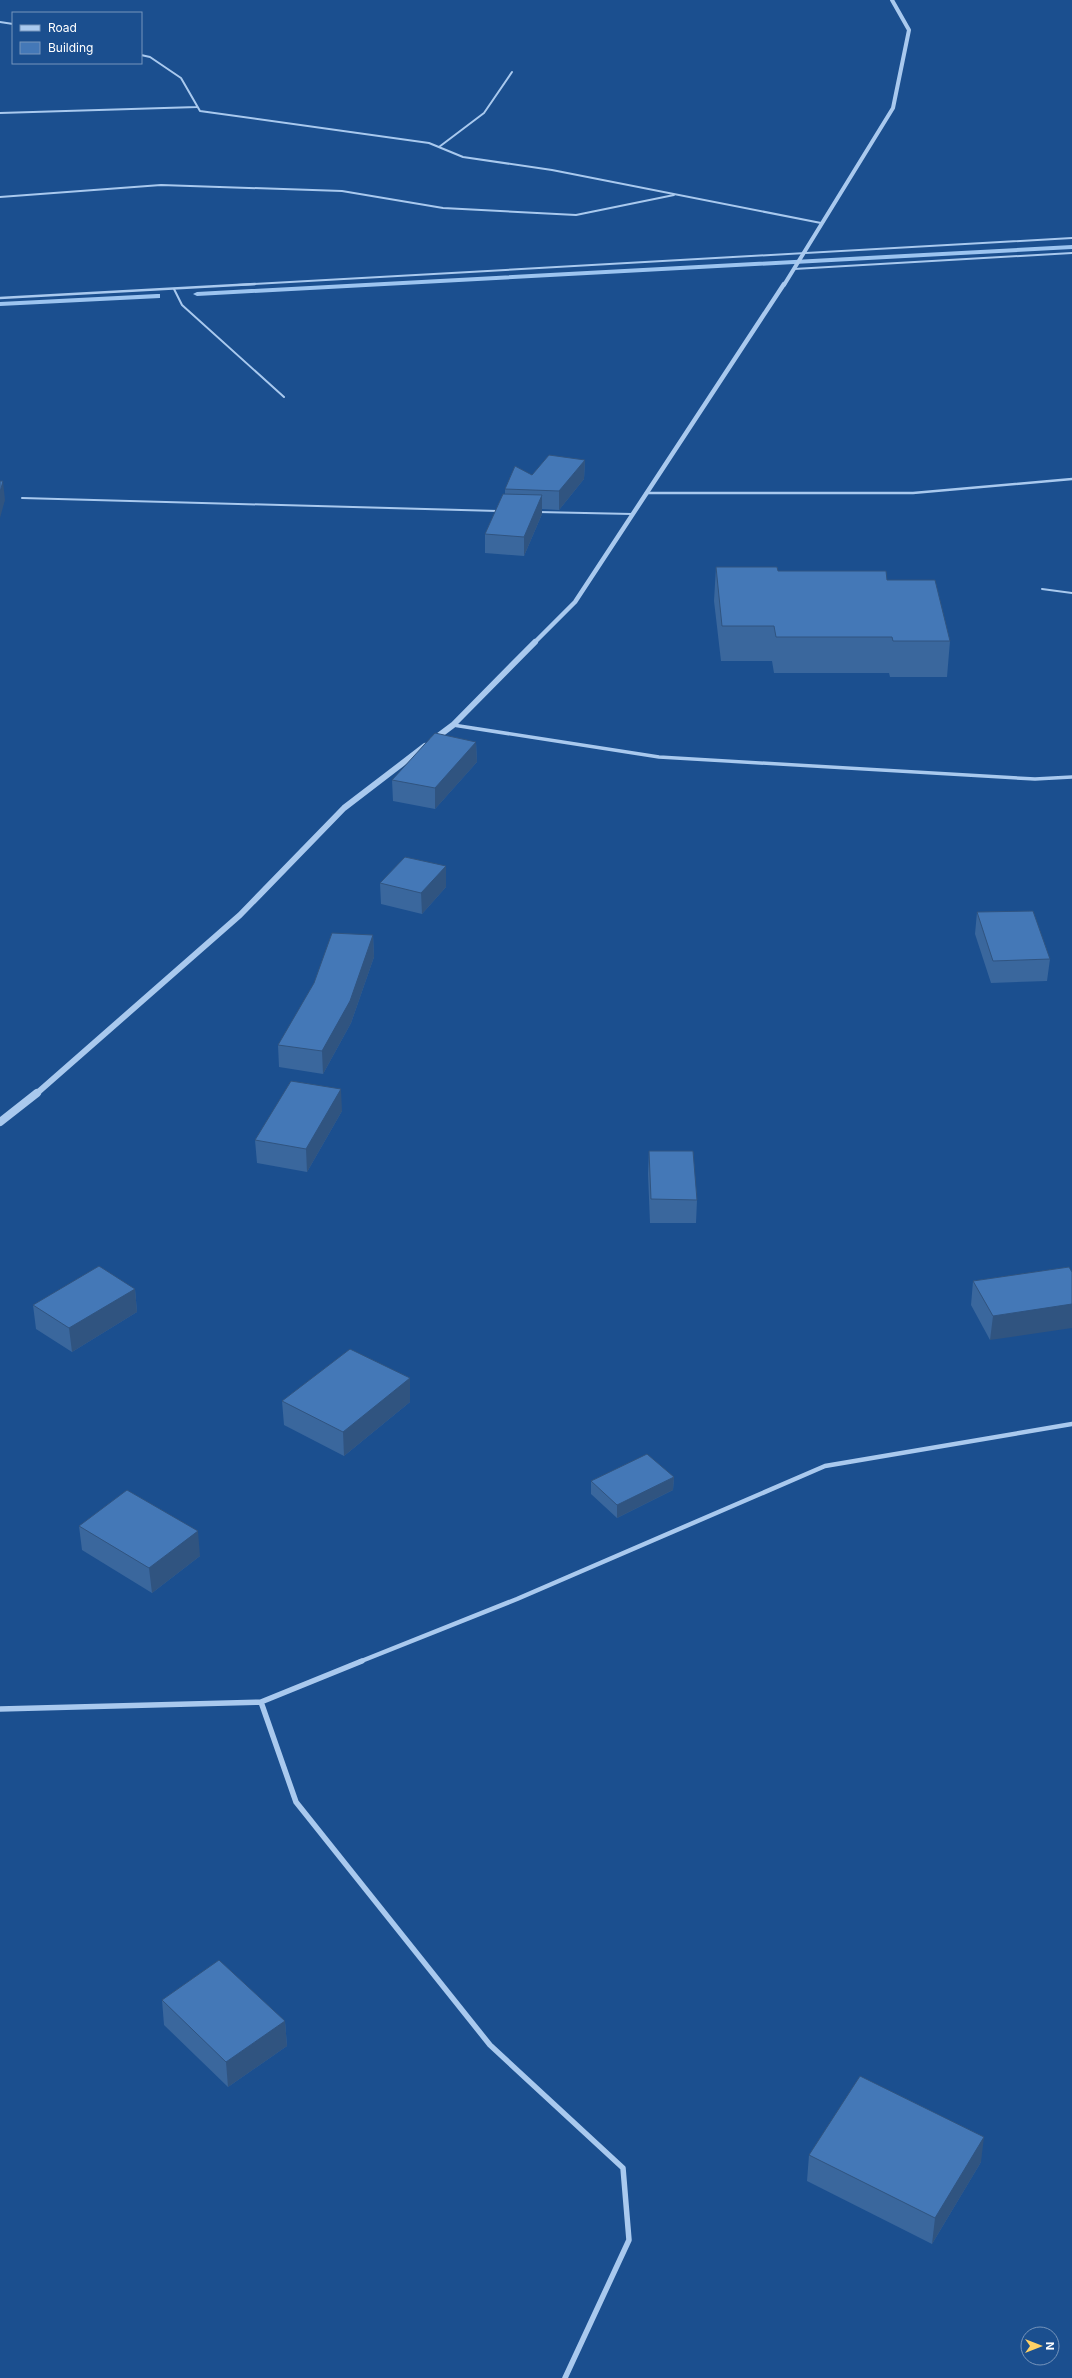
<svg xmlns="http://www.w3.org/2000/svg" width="1072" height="2378" font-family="Inter,sans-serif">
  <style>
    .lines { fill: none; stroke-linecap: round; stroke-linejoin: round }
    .stream { fill: #9cc4f0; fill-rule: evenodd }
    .service { stroke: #a9c9ee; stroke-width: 2 }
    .minor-far4 { stroke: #a9c9ee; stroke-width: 2 }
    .minor-far3 { stroke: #a9c9ee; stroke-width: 2.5 }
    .minor-far2 { stroke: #a9c9ee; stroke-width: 3.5 }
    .minor-far1 { stroke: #a9c9ee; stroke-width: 4.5 }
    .minor { stroke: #a9c9ee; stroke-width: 5.5 }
    .tertiary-far3 { stroke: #a9c9ee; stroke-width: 4 }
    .tertiary-far2 { stroke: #a9c9ee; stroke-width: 4.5 }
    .tertiary-far1 { stroke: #a9c9ee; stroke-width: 6 }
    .tertiary { stroke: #a9c9ee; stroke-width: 8 }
    .wall { fill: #3a679d }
    .shaded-wall { fill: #305480 }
    .building { fill: #4478b7; stroke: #305480 }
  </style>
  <rect width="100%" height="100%" fill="#1b4f8f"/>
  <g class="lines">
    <path class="stream" d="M1072 245V249L197 296 193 294 197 292Z
      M157 294H160V298L0 306V302Z"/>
    <path class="service" d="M174 289 182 305 284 397
      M22 498 498 511
      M538 512 632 514
      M1042 589 1072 593"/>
    <path class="minor-far4" d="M0 22 13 24
      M141 55 150 57 181 78 200 111 429 143 463 157 552 170 821 223
      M0 113 197 107
      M439 147 484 113 512 72
      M0 197 161 185 342 191 443 208 576 215 674 195
      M794 269 1072 253
      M237 285 1072 238"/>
    <path class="minor-far3" d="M0 298 255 284
      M646 493H913L1072 479"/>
    <path class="minor-far2" d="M453 725 659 757 1035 779 1072 777"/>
    <path class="minor-far1" d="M359 1662 517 1599 825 1466 1072 1424"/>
    <path class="minor" d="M261 1702 296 1802 490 2045 623 2168 629 2240 565 2378
      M0 1709 261 1702 362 1661"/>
    <path class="tertiary-far3" d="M784 285 893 108 909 30 892 0"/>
    <path class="tertiary-far2" d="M534 643 575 602 784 284"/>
    <path class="tertiary-far1" d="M433 740 453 725 535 642
      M36 1094 240 915 344 808 425 746"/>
    <path class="tertiary" d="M0 1122 37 1093"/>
  </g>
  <path class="wall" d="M585 460 584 479 559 510 542 509V514L524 556 485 553V534L505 494V489L532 475Z
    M716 567 887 580 950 641 947 677H890L889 673H774L772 661H721L714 601Z
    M476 742 477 762 435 809 393 801 392 780Z
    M446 866V887L422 914 381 904 380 883Z
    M977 912 1050 959 1047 981 991 983 975 934Z
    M373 935 374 957 351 1023 323 1074 279 1067 278 1045Z
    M342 1111 307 1172 257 1163 255 1140Z
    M649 1151 697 1200 696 1223H650L648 1174Z
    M1069 1267 990 1340 971 1305 973 1281Z
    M135 1289 137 1312 72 1352 36 1329 33 1305Z
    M410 1378V1402L344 1456 284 1425 282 1401Z
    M674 1477 673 1490 617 1518 591 1494V1481Z
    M79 1526 200 1556 152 1593 82 1550Z
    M162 2000 285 2021 287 2046 228 2087 164 2025Z
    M809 2155 981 2162 932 2244 807 2181Z"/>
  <path class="shaded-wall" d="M585 460 584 479 559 510V491Z
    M3 481 5 500 0 518V492Z
    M542 495V514L524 556V537Z
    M476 742 477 762 435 809V788Z
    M446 866V887L422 914 421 893Z
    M373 935 374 957 351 1023 323 1074 322 1051Z
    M341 1089 342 1111 307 1172 306 1149Z
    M135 1289 137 1312 72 1352 69 1328Z
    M1072 1304V1328L990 1340 993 1316Z
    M410 1378V1402L344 1456 343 1432Z
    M674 1477 673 1490 617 1518V1505Z
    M198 1531 200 1556 152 1593 149 1568Z
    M285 2021 287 2046 228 2087 226 2062Z
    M984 2137 981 2162 932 2244 935 2218Z"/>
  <path class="building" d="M549 455 585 460 559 491 505 489 515 466 532 475Z
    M0 481H3L0 492Z
    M503 494 542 495 524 537 485 534Z
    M716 567H777L778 571H886L887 580H935L950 641H893L892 637H776L774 626H722Z
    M435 733 476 742 435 788 392 780Z
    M405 857 446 866 421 893 380 883Z
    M1033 911 1050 959 993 961 977 912Z
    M332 933 373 935 350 1001 322 1051 278 1045 314 983Z
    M291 1081 341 1089 306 1149 255 1140Z
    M649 1151H693L697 1200 651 1199Z
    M99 1266 135 1289 69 1328 33 1305Z
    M1069 1267 1072 1272V1304L993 1316 973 1281Z
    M350 1349 410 1378 343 1432 282 1401Z
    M647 1454 674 1477 617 1505 591 1481Z
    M127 1490 198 1531 149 1568 79 1526Z
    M219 1960 285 2021 226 2062 162 2000Z
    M860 2076 984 2137 935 2218 809 2155Z"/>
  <rect x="12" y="12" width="130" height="52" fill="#1b4f8f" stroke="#7695bc"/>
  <rect x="20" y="25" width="20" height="6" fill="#a9c9ee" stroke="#7695bc"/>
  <text x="48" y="32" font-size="12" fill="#ffffff">Road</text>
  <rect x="20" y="42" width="20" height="12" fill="#4478b7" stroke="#7695bc"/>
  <text x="48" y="52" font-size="12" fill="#ffffff">Building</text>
  <g transform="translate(1040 2346) rotate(90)"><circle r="19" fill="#1b4f8f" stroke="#7695bc"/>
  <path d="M0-3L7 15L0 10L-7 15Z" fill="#ffd166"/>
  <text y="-6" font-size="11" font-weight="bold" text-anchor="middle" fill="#ffffff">N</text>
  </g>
</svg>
